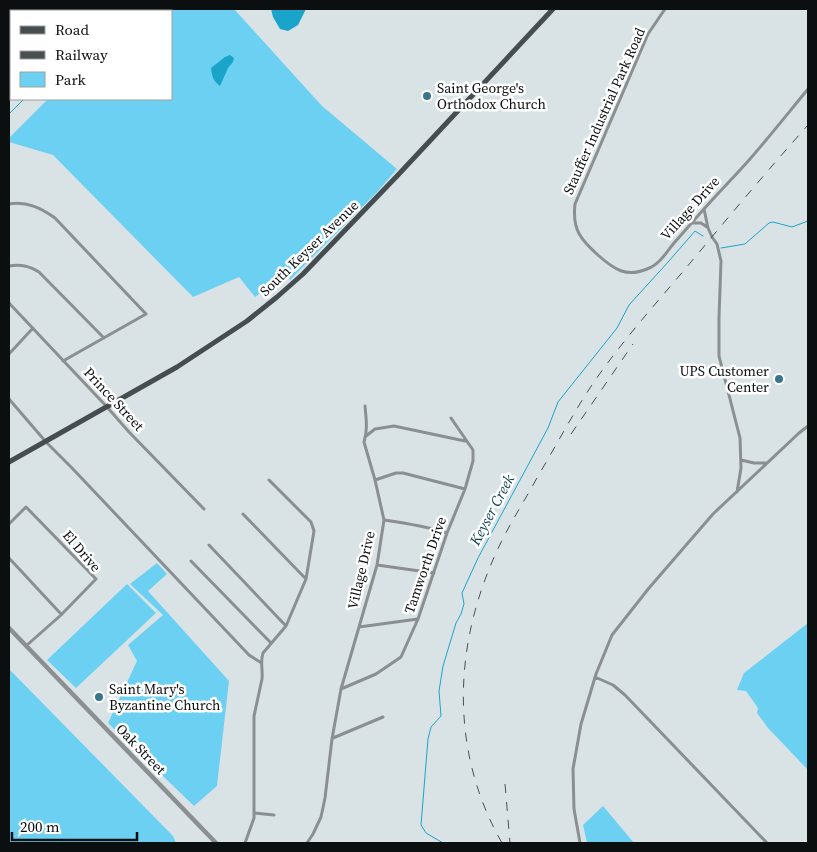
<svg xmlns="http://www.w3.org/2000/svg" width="817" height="852" font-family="'Source Serif 4',serif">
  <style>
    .green { fill: #6cd0f2 }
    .water { fill: #1ba4c9 }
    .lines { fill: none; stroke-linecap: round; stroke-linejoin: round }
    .stream { stroke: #1ba4c9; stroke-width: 1 }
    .minor { stroke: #8b8f91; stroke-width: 3 }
    .tertiary { stroke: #8b8f91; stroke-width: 4.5 }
    .primary { stroke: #464d50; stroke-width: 5 }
    .rail { stroke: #4a4f50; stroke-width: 1; stroke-dasharray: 9 9; stroke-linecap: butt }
    .poi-dot { fill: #37768b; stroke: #fff; stroke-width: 2 }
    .labels { text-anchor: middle; stroke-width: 5; stroke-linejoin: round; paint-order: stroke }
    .poi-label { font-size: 14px; fill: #0c0f10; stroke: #fff; text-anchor: start }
    .street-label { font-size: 14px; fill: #0c0f10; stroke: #fff }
    .water-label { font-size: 15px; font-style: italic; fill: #124656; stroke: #fff }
  </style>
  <rect width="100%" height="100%" fill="#d9e3e6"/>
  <path class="green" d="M134 9H234L322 106 397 169 378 191 290 280 286 273 255 297 239 277 193 297 53 155 9 142V138L48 99H171V11H133Z
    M157 563 167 574 148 591 229 681 217 786 194 806 108 723 137 661 128 645 163 615 130 584Z
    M127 584 156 613 76 688 47 660Z
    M808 623V770L768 728 757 713 758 708 746 691 737 690 744 673Z
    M9 669 173 836 176 843H9Z
    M603 806 634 843H587L583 825Z"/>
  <path class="water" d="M271 9H306L298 25 288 31 280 29 273 17Z
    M230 55 234 58 233 62 228 68 220 86C213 81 212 76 211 68L225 57Z"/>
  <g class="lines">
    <path class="stream" d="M42 9 43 11
      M9 76 11 74
      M9 114 24 99
      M721 248 745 244 769 223 773 222 792 227 808 221
      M443 843 426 833 421 825 428 739 431 727 441 716 439 691 443 666 456 623 461 614 464 604 462 593 478 558 548 428 558 402 617 328 629 305 669 261 695 231 703 236"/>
    <path class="minor" d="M665 9 648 34 575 204C572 230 581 240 599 256 614 269 626 278 647 269 659 265 666 253 674 243 684 232 694 220 704 209 719 192 735 176 750 159 770 136 789 112 808 89
      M9 204C27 201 41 208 55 218L146 314 63 361
      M704 209 708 228 712 237 717 244 721 261 719 317V356L740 438 741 468 737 492
      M692 223H701L707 227
      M9 266C21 264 29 266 39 272L104 338
      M9 303 107 407 129 432 204 509
      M9 354 33 328
      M9 399 46 442 72 468 249 655 260 662
      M366 436 375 429 394 426 465 441
      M741 460 754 463H767
      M375 480 396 473H403L465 489
      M243 514 306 579
      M384 520C405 523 426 526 447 533
      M9 524 26 507 96 579 61 615 26 646
      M209 545 286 626
      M9 558 61 614
      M191 561 271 643
      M377 565 434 573
      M359 627 418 619
      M595 677 613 685 625 695 767 843
      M341 689 376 674 401 657 418 619 447 533 465 489 473 461V450L451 418
      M333 738 383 717
      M254 813 274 815
      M245 843 254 818V716L262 679C263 670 260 662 263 653L286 626 306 579 314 531 311 522 269 480
      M307 843 313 834 321 817 325 798 332 739 341 689 377 565 384 520 375 480 364 442C368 430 366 418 365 406
      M580 843 574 809 573 769 581 724 596 674 612 635 649 588 713 514 799 433 808 426"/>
    <path class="tertiary" d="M9 628 216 843"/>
    <path class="primary" d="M9 462 177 367 247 321 277 297 303 274 398 175 553 9"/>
    <path class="rail" d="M571 434 633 344
      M505 784 510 843
      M502 843C450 752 453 647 496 553 508 526 524 502 538 476 559 441 577 405 601 372 627 336 657 302 686 268 726 220 766 172 808 125"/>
  </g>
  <g class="poi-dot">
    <circle cx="427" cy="96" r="5"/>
    <circle cx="779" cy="379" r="5"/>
    <circle cx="99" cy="697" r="5"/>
  </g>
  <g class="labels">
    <g class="poi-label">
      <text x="437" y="93">Saint George's<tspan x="437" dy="16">Orthodox Church</tspan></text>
      <text x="769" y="376" text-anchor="end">UPS Customer<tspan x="769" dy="16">Center</tspan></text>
      <text x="109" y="694">Saint Mary's<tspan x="109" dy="16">Byzantine Church</tspan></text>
    </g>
    <g class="street-label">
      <text transform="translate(604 111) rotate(-66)" y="5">Stauffer Industrial Park Road</text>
      <text transform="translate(690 208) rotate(-48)" y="5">Village Drive</text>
      <text transform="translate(309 248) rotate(-44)" y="5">South Keyser Avenue</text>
      <text transform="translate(114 399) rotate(47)" y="5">Prince Street</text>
      <text transform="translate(82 551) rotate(49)" y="5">El Drive</text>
      <text transform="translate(425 565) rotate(-71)" y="5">Tamworth Drive</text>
      <text transform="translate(361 570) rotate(-77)" y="5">Village Drive</text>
      <text transform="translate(141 749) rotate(46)" y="5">Oak Street</text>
    </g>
    <g class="water-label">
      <text transform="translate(492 510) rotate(-62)" y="5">Keyser Creek</text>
    </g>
  </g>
  <rect width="817" height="852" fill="none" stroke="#0c0f10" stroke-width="20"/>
  <rect x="10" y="10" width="162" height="90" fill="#ffffff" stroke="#9e9f9f"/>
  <rect x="20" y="26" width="25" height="8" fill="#464d50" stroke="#9e9f9f"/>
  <text x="55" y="35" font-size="15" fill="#0c0f10">Road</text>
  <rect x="20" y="51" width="25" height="8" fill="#4a4f50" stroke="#9e9f9f"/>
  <text x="55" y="60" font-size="15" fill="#0c0f10">Railway</text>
  <rect x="20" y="72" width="25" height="15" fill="#6cd0f2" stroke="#9e9f9f"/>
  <text x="55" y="85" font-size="15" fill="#0c0f10">Park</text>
  <path d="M12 832v8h125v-8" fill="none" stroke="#0c0f10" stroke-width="2.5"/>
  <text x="20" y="832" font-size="15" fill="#0c0f10" stroke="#ffffff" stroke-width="4" paint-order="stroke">200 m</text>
</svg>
